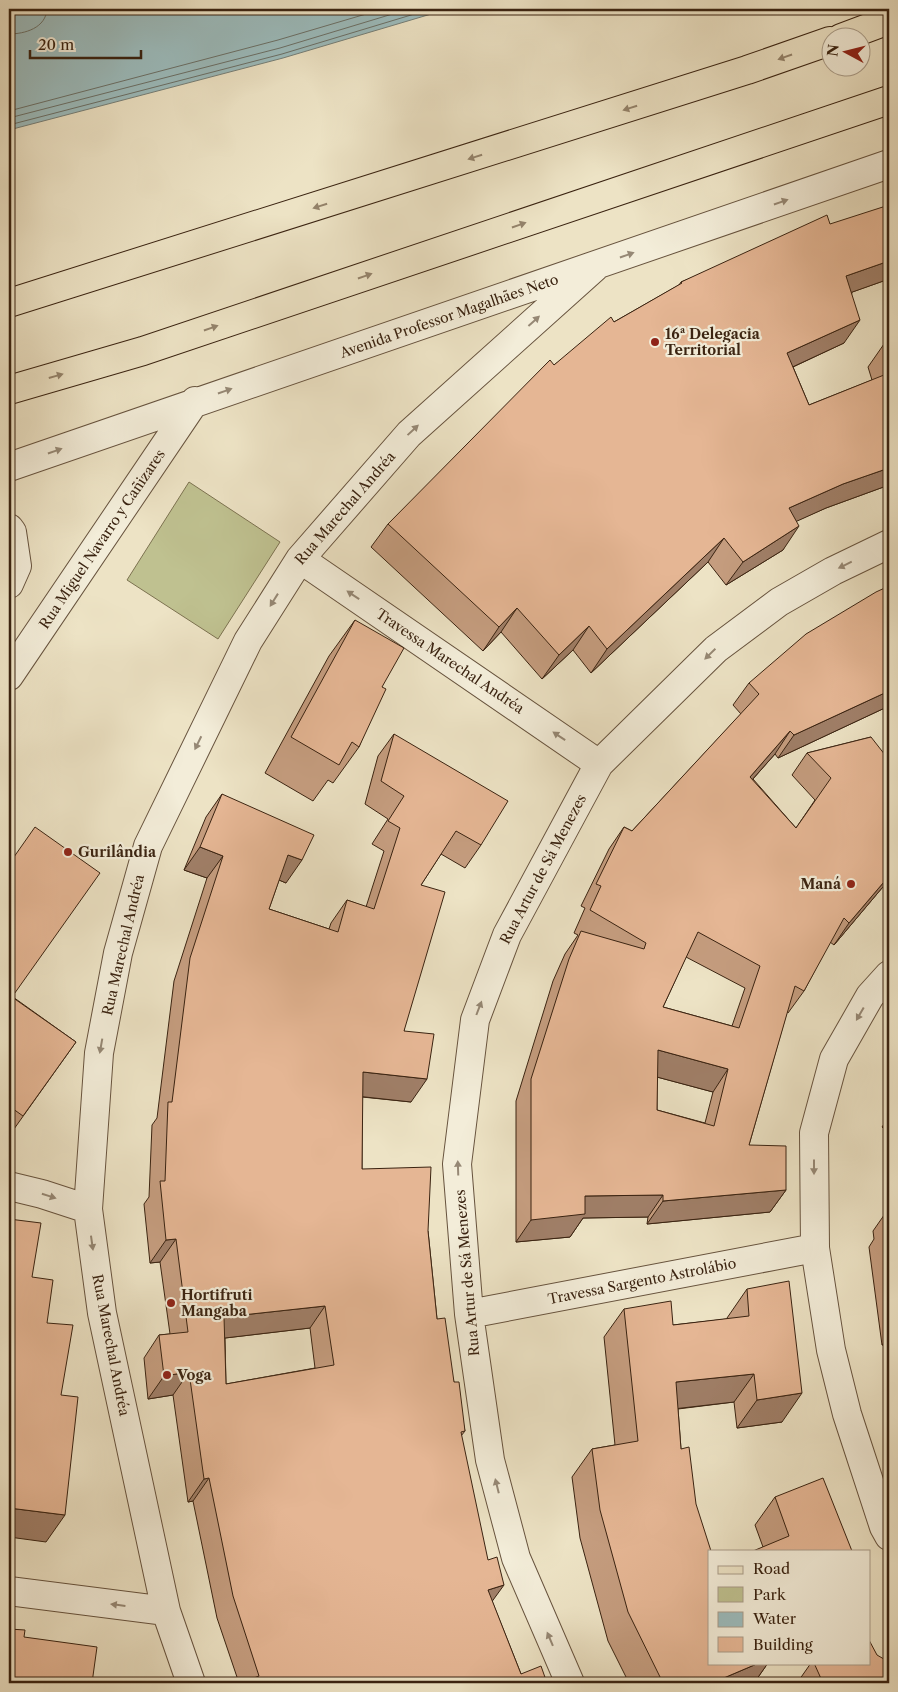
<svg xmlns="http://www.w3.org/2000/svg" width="898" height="1692" font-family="'Libre Caslon Text',serif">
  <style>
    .green { fill: #bfc190; stroke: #7c7250 }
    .water { fill: #9cbcbd; stroke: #757f78 }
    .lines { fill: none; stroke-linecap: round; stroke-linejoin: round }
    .shore { stroke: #6b7067; stroke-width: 1 }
    .minor-casing { stroke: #67533e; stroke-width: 30 }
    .major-casing { stroke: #3a2311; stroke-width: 30 }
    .minor { stroke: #f3edd9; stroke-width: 28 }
    .major { stroke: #ede3c5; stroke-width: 28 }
    .wall { fill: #c59d7f; stroke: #3a2311; fill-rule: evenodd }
    .shaded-wall { fill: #a07f68; stroke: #3a2311 }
    .building { fill: #e5b694; stroke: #3a2311; fill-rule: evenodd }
    .oneway { fill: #94836b }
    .oneway2 { fill: #968875 }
    .poi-dot { fill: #8f2418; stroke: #f3edd9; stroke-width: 2 }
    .labels { text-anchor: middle; stroke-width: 4.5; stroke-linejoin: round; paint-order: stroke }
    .street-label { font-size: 14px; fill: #3a2311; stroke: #f3edd9 }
    .poi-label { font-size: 14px; font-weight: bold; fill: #3a2311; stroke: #f3edd9; text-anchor: start }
  </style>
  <rect width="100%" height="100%" fill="#ede3c5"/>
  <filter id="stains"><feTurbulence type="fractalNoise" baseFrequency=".004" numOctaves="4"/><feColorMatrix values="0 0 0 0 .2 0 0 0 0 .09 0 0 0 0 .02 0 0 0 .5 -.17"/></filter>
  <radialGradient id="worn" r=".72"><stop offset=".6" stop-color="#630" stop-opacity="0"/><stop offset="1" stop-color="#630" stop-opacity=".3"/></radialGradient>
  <path class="green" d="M189 482 280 542 218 639 127 580Z"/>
  <path class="water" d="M37 9H448L283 58 9 130V16Z"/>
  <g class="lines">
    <path class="shore" d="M9 34C25 34 46 28 47 9
      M9 111 278 40 383 9
      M9 118 280 48 409 9
      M9 125 282 54 431 9"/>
    <g class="minor-casing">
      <path id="minor" d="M9 467 889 164
        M9 528 12 532 17 566 9 584
        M300 559 599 764
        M9 676 195 401
        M889 975 870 996 834 1059 814 1133 815 1248 831 1350 847 1414 884 1527 889 1536
        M9 1186 42 1194 88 1209
        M469 1314 815 1248
        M9 1591 166 1611
        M191 1683 166 1611 102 1313 88 1209 99 1053 118 953 148 846 248 641 300 559 409 434 595 267
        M570 1683 516 1558 490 1460 469 1314 457 1164 475 1020 507 935 599 764 716 649 779 602 833 571 889 544"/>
    </g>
    <g class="major-casing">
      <path id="major" d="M841 38 889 20
        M9 303 747 70 830 41
        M9 390 143 351 889 100"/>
    </g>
    <use href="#minor" class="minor"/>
    <use href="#major" class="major"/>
  </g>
  <path class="wall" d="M830 224 889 279 852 292 844 343 793 367 809 405 872 380 868 367 884 344 889 342V485L826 508 796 521 783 550 726 585 708 562 591 673 573 650 542 679 501 632 483 651 371 547 388 524 554 365 614 322 679 285 681 282Z
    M355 620 382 687 359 747 333 783 328 780 313 801 265 773 329 656Z
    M749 683 889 706 778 758 775 754 753 779 796 828 815 800 792 775 807 753 871 737 882 888 834 945 830 942 804 991 788 1013 787 1012 749 1145 786 1190 770 1212 647 1224 648 1217 583 1218 570 1237 516 1242V1101L553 981 565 954 578 935 574 933 585 908 581 906 609 849 624 827 632 831 741 714 733 705ZM686 957 745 988 732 1026 663 1007ZM657 1077 713 1092 705 1123 657 1110Z
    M394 734 481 845 465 868 441 854 421 885 404 1031 411 1102 362 1097V1169L428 1231 437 1319 454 1382 465 1431 461 1436 492 1601 521 1674 547 1683H239L217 1618 193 1501 188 1502 173 1395 148 1399 144 1358 159 1335 170 1334 160 1262 150 1263 144 1204 149 1197 152 1125 157 1118 174 981 207 878 184 870 206 817 222 794 286 883 279 880 269 909 329 929 331 923 347 900 366 907 384 851 372 844 388 819 365 804 378 756ZM310 1328 315 1368 226 1384 225 1338Z
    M9 864 13 997 76 1042 9 1136Z
    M889 1117V1134L882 1127Z
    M889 1208V1344L882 1345 869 1247 874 1239 873 1231Z
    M747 1289 782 1422 737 1428 734 1402 678 1409 681 1449 709 1663H768L754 1683H629L608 1641 580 1538 572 1477 592 1449 615 1445 604 1337 624 1309 673 1325 727 1319V1318Z
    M775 1497 852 1551 763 1547 755 1525Z
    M811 1663H869L889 1683H797Z"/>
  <path class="shaded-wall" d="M889 261V279L830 300 846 276Z
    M860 320 844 343 771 377 787 353Z
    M889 468V485L826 508 773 532 789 508 843 484Z
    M799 526 783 550 726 585 743 562Z
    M724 538 708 562 591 673 607 649Z
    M517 608 501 632 483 651 499 627Z
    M589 626 573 650 542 679 559 655Z
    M889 691V706L778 758 794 735Z
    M790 731 775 754 735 799 750 777Z
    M200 847 223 856 207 878 184 870Z
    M288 855 302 860 286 883 272 877Z
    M889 876V882L882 888 834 945 849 923Z
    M658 1050 728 1069 713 1092 642 1073Z
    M363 1072 427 1079 411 1102 347 1095Z
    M786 1190 770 1212 647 1224 663 1201Z
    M663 1195 648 1217 583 1218 570 1237 516 1242 531 1220 585 1196Z
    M176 1239 160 1262 150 1263 166 1240Z
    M325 1306 310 1328 208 1340 224 1317Z
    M889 1336V1344L882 1345Z
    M189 1372 173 1395 148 1399 164 1376Z
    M754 1374 734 1402 656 1411 676 1382Z
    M802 1393 782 1422 737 1428 757 1400Z
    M209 1478 193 1501 188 1502 204 1479Z
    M9 1508 65 1515 46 1542 9 1537Z
    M504 1585 488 1607V1590Z
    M759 1663H768L754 1683H712Z"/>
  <path class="building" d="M889 205V261L846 276 860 320 787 353 809 405 889 373V468L843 484 789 508 799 526 743 562 724 538 607 649 589 626 559 655 517 608 499 627 388 524 550 360 554 365 611 317 614 322 682 283 681 282 827 215 830 224Z
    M889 342V360L884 344Z
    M889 586V691L794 735 790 731 750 777 796 828 831 778 807 753 871 737 889 760V876L849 923 844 918 804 991 795 986 749 1145 786 1146V1190L663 1201V1195L585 1196V1214L531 1220V1079L569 959 581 931 644 949 646 943 590 910 601 886 596 884 624 827 632 831 759 694 749 683 806 634 876 592ZM698 932 760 966 739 1028 663 1007ZM658 1050 728 1069 714 1126 657 1110Z
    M355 620 404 648 382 687 386 689 359 747 352 742 339 765 291 737Z
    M394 734 508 801 481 845 456 831 421 885 445 892 404 1031 434 1034 427 1079 363 1072 362 1169 431 1167 428 1231 437 1319 445 1318 454 1382H459L465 1431 461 1432 488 1560 497 1557 504 1585 488 1590 521 1674 541 1666 547 1683H455L454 1681 449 1683H244V1682L259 1676 233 1596 209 1478 204 1479 189 1372 164 1376 159 1335 188 1332 176 1239 166 1240 160 1181H165L168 1102H172L190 958 223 856 200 847 222 794 314 835 302 860 288 855 269 909 338 932 347 900 374 909 400 828 388 821 404 796 381 781ZM325 1306 334 1365 226 1384 224 1317Z
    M35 827 100 873 12 997 76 1042 23 1116 9 1106V864Z
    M9 1219 41 1223 32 1277 53 1280 47 1323 73 1325 61 1395 78 1397 65 1515 9 1508Z
    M789 1281 802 1393 757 1400 754 1374 676 1382 681 1449 689 1447 696 1504 711 1551H709V1663H759L712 1683H663L628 1612 600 1510 592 1449 638 1441 624 1309 671 1301 673 1325 749 1316 747 1289Z
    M823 1478 852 1551H753L789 1536 775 1497Z
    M9 1629 25 1630 24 1637 97 1647 92 1683H9Z
    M869 1640 877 1655 889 1662V1683H823L814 1663H869Z"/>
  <defs><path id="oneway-solid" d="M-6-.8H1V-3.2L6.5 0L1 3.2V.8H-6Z" transform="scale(1.25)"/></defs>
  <g class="oneway">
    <use href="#oneway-solid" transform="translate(785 57) rotate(161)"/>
    <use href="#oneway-solid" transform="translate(630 108) rotate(162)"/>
    <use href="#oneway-solid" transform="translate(475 157) rotate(162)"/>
    <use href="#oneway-solid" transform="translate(320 206) rotate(162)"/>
    <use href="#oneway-solid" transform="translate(519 225) rotate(-19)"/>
    <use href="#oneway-solid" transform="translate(365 276) rotate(-19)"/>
    <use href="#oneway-solid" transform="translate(211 328) rotate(-19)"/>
    <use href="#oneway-solid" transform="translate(56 376) rotate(-16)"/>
  </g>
  <g class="oneway2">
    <use href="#oneway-solid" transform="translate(781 202) rotate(-19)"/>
    <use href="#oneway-solid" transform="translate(627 255) rotate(-19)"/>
    <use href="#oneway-solid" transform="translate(534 321) rotate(-42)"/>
    <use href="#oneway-solid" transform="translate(225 391) rotate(-19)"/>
    <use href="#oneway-solid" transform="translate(413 430) rotate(-43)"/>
    <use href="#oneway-solid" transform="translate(55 451) rotate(-19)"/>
    <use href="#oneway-solid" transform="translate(845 565) rotate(154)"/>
    <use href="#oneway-solid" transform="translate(353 595) rotate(-146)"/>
    <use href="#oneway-solid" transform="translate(274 600) rotate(122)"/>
    <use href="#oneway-solid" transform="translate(710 654) rotate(136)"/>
    <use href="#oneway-solid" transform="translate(559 736) rotate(-146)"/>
    <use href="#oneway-solid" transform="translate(198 743) rotate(116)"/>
    <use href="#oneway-solid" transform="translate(479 1008) rotate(-69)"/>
    <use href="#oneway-solid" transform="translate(860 1014) rotate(120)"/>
    <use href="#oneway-solid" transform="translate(101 1046) rotate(100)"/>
    <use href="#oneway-solid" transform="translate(814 1167) rotate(90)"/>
    <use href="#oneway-solid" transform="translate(458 1168) rotate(-92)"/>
    <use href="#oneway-solid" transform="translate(49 1196) rotate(18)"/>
    <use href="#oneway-solid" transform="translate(92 1243) rotate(82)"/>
    <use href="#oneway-solid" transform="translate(497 1486) rotate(-104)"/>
    <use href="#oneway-solid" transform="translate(118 1605) rotate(-173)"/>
    <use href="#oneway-solid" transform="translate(550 1639) rotate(-113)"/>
  </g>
  <g class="poi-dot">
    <circle cx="655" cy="342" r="5"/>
    <circle cx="68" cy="852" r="5"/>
    <circle cx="851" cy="884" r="5"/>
    <circle cx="171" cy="1303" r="5"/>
    <circle cx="167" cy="1375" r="5"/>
  </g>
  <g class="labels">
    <g class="street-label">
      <text transform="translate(449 316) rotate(-19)" y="5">Avenida Professor Magalhães Neto</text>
      <text transform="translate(345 508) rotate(-49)" y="5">Rua Marechal Andréa</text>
      <text transform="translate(102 539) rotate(-56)" y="5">Rua Miguel Navarro y Cañizares</text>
      <text transform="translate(450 661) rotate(34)" y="5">Travessa Marechal Andréa</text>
      <text transform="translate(543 869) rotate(-62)" y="5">Rua Artur de Sá Menezes</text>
      <text transform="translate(123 945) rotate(-77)" y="5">Rua Marechal Andréa</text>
      <text transform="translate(467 1273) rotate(-95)" y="5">Rua Artur de Sá Menezes</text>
      <text transform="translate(642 1281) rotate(-11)" y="5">Travessa Sargento Astrolábio</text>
      <text transform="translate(111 1345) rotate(79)" y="5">Rua Marechal Andréa</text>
    </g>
    <g class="poi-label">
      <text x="665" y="339">16ª Delegacia<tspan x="665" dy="16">Territorial</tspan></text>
      <text x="78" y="857">Gurilândia</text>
      <text x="841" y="889" text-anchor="end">Maná</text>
      <text x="181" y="1300">Hortifruti<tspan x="181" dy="16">Mangaba</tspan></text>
      <text x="177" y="1380">Voga</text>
    </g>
  </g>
  <rect width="898" height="1692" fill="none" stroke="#ede3c5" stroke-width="30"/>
  <rect x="10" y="10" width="878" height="1672" fill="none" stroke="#3a2311" stroke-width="2.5"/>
  <rect x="15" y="15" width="868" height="1662" fill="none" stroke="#3a2311"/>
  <rect x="708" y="1550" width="162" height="115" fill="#f3edd9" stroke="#a99c89"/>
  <rect x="718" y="1566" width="25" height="8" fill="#ede3c5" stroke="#a99c89"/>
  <text x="753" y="1574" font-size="15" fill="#3a2311">Road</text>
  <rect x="718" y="1587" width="25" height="15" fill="#bfc190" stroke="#a99c89"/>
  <text x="753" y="1600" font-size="15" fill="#3a2311">Park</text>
  <rect x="718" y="1612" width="25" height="15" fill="#9cbcbd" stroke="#a99c89"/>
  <text x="753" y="1624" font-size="15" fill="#3a2311">Water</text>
  <rect x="718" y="1637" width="25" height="15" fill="#e5b694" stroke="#a99c89"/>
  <text x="753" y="1650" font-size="15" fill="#3a2311">Building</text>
  <g transform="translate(846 52) rotate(277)"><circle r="24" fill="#f3edd9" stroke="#a99c89"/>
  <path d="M0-4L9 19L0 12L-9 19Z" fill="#8f2418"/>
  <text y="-8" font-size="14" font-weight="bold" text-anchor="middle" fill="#3a2311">N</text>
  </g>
  <path d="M30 50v8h111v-8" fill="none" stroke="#3a2311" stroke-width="2.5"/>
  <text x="38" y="50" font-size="15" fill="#3a2311" stroke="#f3edd9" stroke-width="4" paint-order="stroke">20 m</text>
  <rect width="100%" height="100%" filter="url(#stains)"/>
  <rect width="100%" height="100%" fill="url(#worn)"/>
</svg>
